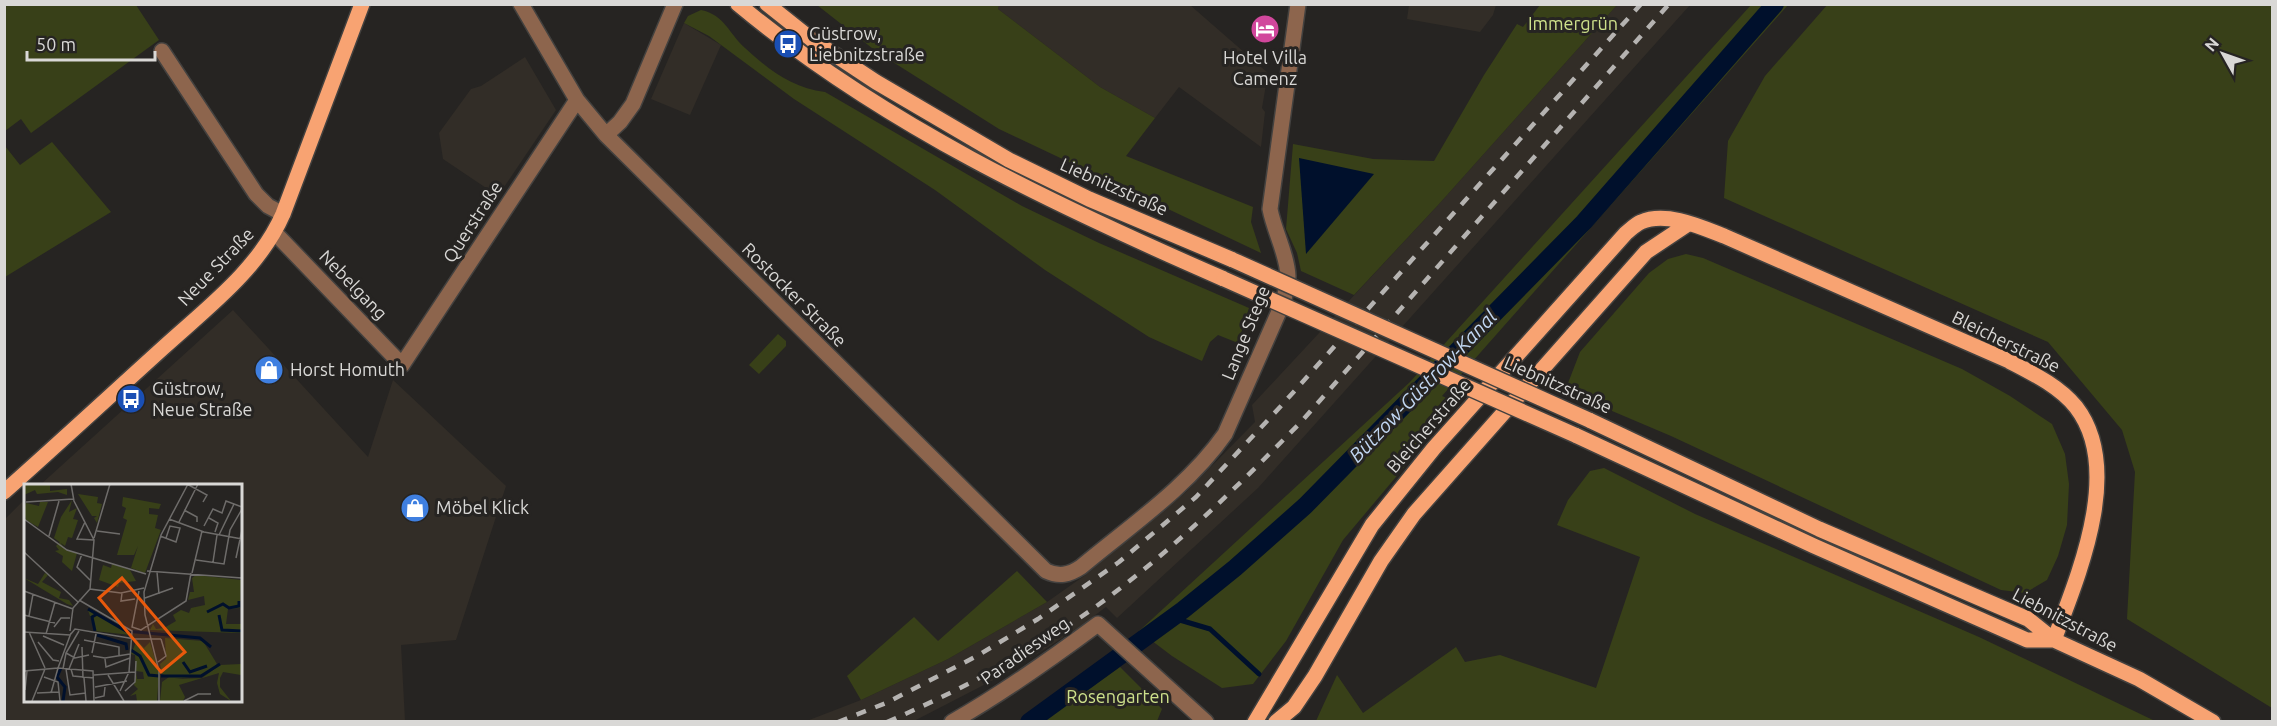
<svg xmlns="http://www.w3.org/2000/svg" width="2277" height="726" font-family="Ubuntu,sans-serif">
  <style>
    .built { fill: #322d27 }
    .green { fill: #384018 }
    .water { fill: #00102c }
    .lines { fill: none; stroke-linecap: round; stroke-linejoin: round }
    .stream { stroke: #00102c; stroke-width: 5 }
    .canal { stroke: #00102c; stroke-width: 18 }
    .minor-casing { stroke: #43413f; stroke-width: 18 }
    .major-casing { stroke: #43413f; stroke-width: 18 }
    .minor { stroke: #8d654d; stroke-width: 15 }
    .major { stroke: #f8a372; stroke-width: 15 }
    .rail { stroke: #b5b3b1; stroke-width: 4.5; stroke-dasharray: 10 10; stroke-linecap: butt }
    .major-bridge-casing { stroke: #43413f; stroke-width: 18; stroke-linecap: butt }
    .major-bridge { stroke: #f8a372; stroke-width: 15 }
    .labels { text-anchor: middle; stroke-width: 6; stroke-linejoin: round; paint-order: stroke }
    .park-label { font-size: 18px; fill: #cde08b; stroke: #262422 }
    .poi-label { font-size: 18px; fill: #d9d8d6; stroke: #262422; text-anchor: start }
    .street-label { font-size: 18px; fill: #d9d8d6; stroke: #262422 }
    .water-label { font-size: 20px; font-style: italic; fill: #c1d6f1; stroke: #262422 }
    .inset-river { fill: none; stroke: #00102c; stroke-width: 3 }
    .inset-road { fill: none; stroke: #6e6c6a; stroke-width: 1.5 }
    .view { fill: #e8590c; fill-opacity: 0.15; stroke: #e8590c; stroke-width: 3 }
    .inset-edge { fill: none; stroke: #d9d8d6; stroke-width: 3 }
  </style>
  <rect width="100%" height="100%" fill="#262422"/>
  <path class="built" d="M999 4 1190 5 1268 73 1262 108 1265 112 1261 147 1179 87 1155 118 1100 87 998 9Z
    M1409 5V4L1496 5 1493 15 1480 32 1407 19Z
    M1617 5H1690L1258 488 1117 618 1106 607 1078 628 1009 672 914 721 804 722 861 700 948 659 1047 602 1084 576 1186 492 1255 422 1252 405 1439 204Z
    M684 23 721 45 690 115 651 99Z
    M525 57 556 110 498 196 443 159 439 133 471 89 481 86Z
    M233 310 368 457 393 380 506 486 456 640 401 645 405 721H5V519L25 499 26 700H240V486H39Z"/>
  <path class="green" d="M5 4 136 5 159 40 31 133 21 119 5 131Z
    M1828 4 2272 5V708L2127 619 2135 472 2122 430 2048 342 1724 198 1728 141 1765 76Z
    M817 5H999L998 9 1100 87 1155 118 1126 156 1253 207 1251 222 1261 253 999 129 877 52Z
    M1540 5H1617L1439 204 1354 295 1301 271 1297 253 1286 229 1293 144 1373 159 1434 161 1484 75 1517 24 1523 27Z
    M1751 5H1788L1442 396 1458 403 1343 540 1286 641 1253 684 1222 688 1172 656 1139 631 1410 382Z
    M701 10C725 15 729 34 745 48 769 70 792 88 825 92L1022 206 1099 243 1249 308 1238 343 1218 335 1210 342 1202 361 1149 337 1045 270 935 190 794 99 709 36 684 23 688 16Z
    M52 142 111 212 5 277V146L20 165Z
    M1686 254 1703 258 1962 369 2010 396 2052 424 2065 454 2069 484 2067 525 2058 556 2047 580 2025 593 2001 590 1671 436 1565 391 1580 352 1649 273 1668 259Z
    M778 334 786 341V346L759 374 749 365Z
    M1604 468 1695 514 1979 637 2155 721H1316L1337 675 1363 713 1456 647 1465 662 1500 655 1596 688 1640 557 1557 525 1568 500 1590 471Z
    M1017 571 1047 602 948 659 861 700 847 676 914 617 938 641Z
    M1120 667 1162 709 1157 721H1043Z"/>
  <path class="water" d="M1299 158 1374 174 1306 254Z"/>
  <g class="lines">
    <path class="stream" d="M1173 618 1210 629 1259 674"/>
    <path class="canal" d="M1029 722 1183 610 1235 568 1305 506 1584 222 1775 4"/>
    <g class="minor-casing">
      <path id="minor" d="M521 4 577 100 606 135 1046 571C1059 577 1069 575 1081 567 1130 526 1188 487 1225 434L1284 300C1285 292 1288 284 1288 276 1287 253 1274 231 1270 209L1298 4
        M162 51 256 194 268 206 283 214
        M606 135 620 122 633 104 675 4
        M275 233 402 365 577 100
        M952 722C1003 693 1051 659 1098 624L1206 722"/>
    </g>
    <g class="major-casing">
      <path id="major" d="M738 4C882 124 1054 205 1224 279
        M767 4 811 39 876 82 1009 160 1089 199 1233 260
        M1589 420 1819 529 2028 619 2054 640 2139 679 2213 722
        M1575 435 1814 546 2027 640H2054
        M4 492C58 444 111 395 164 347 208 307 259 269 283 214L362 4
        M1255 722 1372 525 1434 448 1626 233C1631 229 1636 224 1641 222 1666 211 1701 227 1724 236L2009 361C2032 373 2059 386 2076 407 2124 469 2078 576 2054 640
        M1276 722 1294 707 1315 676 1381 561 1414 514 1646 252 1688 224"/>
    </g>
    <use href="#minor" class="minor"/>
    <use href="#major" class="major"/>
    <path class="rail" d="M838 722 886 703 977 656 1038 619 1119 562 1196 497 1281 406 1641 4
      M887 722C961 690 1033 652 1098 605 1172 551 1237 487 1301 422L1669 4"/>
    <g class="major-bridge-casing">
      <path id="major-bridge" d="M1233 260 1589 420
        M1224 279 1575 435"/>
    </g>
    <use href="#major-bridge" class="major-bridge"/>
  </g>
  <defs>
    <g id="hotel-disc" transform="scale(1.5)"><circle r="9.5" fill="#d1479c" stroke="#262422"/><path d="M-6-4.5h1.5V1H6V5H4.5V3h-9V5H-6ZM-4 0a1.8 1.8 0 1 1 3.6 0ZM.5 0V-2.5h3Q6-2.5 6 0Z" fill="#fff"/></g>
    <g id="bus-disc" transform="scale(1.5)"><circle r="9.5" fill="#1a4fb4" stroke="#262422"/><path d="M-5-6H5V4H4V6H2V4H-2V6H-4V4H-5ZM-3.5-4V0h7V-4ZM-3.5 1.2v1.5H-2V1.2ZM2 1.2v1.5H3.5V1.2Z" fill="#fff"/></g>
    <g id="shop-disc" transform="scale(1.5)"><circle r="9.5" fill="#3f7fe0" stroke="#262422"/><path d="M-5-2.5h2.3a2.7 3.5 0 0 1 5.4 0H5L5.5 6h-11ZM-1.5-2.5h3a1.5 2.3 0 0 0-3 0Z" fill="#fff"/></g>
  </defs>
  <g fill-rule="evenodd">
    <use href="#hotel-disc" x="1265" y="29"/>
    <use href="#bus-disc" x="788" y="44"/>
    <use href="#shop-disc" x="269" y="370"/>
    <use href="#bus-disc" x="131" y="399"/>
    <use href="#shop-disc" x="415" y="508"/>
  </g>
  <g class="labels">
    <g class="park-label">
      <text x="1573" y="30">Immergrün</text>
      <text x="1118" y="703">Rosengarten</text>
    </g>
    <g class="poi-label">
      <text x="809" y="40">Güstrow,<tspan x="809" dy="21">Liebnitzstraße</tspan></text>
      <text x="1265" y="64" text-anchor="middle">Hotel Villa<tspan x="1265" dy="21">Camenz</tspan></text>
      <text x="290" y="376">Horst Homuth</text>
      <text x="152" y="395">Güstrow,<tspan x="152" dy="21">Neue Straße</tspan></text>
      <text x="436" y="514">Möbel Klick</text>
    </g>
    <g class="street-label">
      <text transform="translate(1114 187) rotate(24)" y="6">Liebnitzstraße</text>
      <text transform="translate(473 222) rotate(-57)" y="6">Querstraße</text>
      <text transform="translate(216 267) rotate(-46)" y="6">Neue Straße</text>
      <text transform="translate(353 285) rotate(46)" y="6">Nebelgang</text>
      <text transform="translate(794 295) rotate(45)" y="6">Rostocker Straße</text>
      <text transform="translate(1246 333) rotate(-68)" y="6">Lange Stege</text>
      <text transform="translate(2006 342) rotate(26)" y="6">Bleicherstraße</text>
      <text transform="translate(1558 385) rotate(24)" y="6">Liebnitzstraße</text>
      <text transform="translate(1429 426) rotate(-49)" y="6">Bleicherstraße</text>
      <text transform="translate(2065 620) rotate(28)" y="6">Liebnitzstraße</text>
      <text transform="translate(1025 651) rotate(-35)" y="6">Paradiesweg</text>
    </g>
    <g class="water-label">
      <text transform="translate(1423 386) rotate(-46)" y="7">Bützow-Güstrow-Kanal</text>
    </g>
  </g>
  <g transform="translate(24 484)">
    <rect width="218" height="218" fill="#262422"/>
    <path d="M0 0H26V7L43 5V11L34 8 13 10 11 6 0 11ZM54 10 74 13 73 19 78 20 73 39 70 34 73 32H68ZM99 13 137 20 135 25 125 24V30L134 31 131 44 137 46 121 89 107 84 114 62 110 71H93L103 36 99 34 102 24 98 22ZM48 16 45 28 53 24 49 35 54 36 48 54 44 53 41 62 30 54 37 33ZM16 18H24L14 43 2 36 0 26 2 19 15 22ZM36 58 42 66 53 69 48 87 38 78 39 72 31 67 35 66 32 62ZM88 80 106 86 112 97 95 99 94 103 75 96 79 81 87 84ZM21 89 24 91 18 98 37 108 35 114 45 116 49 122 43 120 0 94 14 100ZM172 91 217 96 216 124 204 125 202 140H217V149L126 146 129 140 132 145 140 144 152 137 149 131 157 126 165 129 167 124 181 121 180 112 164 116 166 108H170L168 94ZM64 126 107 148V151L71 147ZM141 154 179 157 193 180 181 191 151 195 178 194 196 181 217 180V191L199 188 196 194V203L207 217 196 210 193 199 195 189 155 201 161 213 159 217H136L138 198 145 193 138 190 136 180 142 175ZM113 156 120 164 126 158 135 189 133 217H113L112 210 106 212 114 205 110 201 113 189V195H120L119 188 112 187 111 171 107 170Z" fill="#384018"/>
    <path class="inset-river" d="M64 125 102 147 176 154 187 163M183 128 199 120 205 124 215 122V117M195 131 198 146 218 147M71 147 68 133 73 130M73 151 102 160 103 166M107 166 116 172 125 191 135 192M159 178 166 188 183 182M37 184 33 193 41 203 39 217M137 192H177L196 180"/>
    <path class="inset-road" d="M47 0 50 17 70 56 66 105 97 109 120 104M163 0 183 11 179 18M2 18 49 15M160 26 173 33V38M185 34 194 39 191 48M0 35 43 66 122 90M145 35 180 48 218 55M61 38 53 55 70 56M155 38 174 0M180 42 189 25 198 29 202 17 218 23M73 47 96 50M195 51 210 20M25 52 35 17M136 52 152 58 156 44 146 42 142 54M70 54 86 0M0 68 54 118M58 70 53 83 66 96M212 74 218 46M172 76 200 80 206 46 218 25M189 78 193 51M123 87 218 94M133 88 135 110M168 89 178 47M0 107 49 125M115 107 108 143 117 146 162 117 167 89M98 109 97 117 111 115M121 114 149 104M55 116 108 147 105 188 96 207M0 131 31 139M5 132 9 110M30 143 37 134H46M46 147 49 124 66 105M0 148 46 151M5 148 21 184M22 150 31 118M46 151 51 145 111 155H137M19 152 40 161M60 156 95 163V172M14 158 29 176 35 177M58 163 59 194M42 169 51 174 65 171M68 169 72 150M69 172 81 174 106 170M81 175 82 183 106 174M134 178 142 172 137 155M39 185 42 169 55 147M42 185 46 211 62 209M45 185 55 160M47 185 49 192 70 194M0 187 34 184 47 149M70 191 111 188M84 191 100 217M20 193 34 198 36 217M60 194 62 217M71 203 103 197M1 206 3 187M101 207 111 198 112 177M13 209 35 208M27 209 34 184 69 187 70 217M71 214 80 212 81 203M8 217 21 185M135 217V187L121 131 120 108 137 51 164 0M160 217 174 210H187"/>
    <path class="view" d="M98 94 161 168 137 188 75 114Z"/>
    <rect width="218" height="218" class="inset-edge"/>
  </g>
  <rect width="2277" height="726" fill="none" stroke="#d9d8d6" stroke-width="12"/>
  <g transform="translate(2223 54) rotate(310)" stroke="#262422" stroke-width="4.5" paint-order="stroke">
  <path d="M0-4.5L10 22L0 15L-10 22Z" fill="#d9d8d6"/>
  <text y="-9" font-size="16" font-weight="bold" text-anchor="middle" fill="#d9d8d6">N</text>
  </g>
  <path d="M27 51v9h128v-9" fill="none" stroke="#d9d8d6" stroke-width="3"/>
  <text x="36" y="51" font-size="18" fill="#d9d8d6" stroke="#262422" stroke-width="4.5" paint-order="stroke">50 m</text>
</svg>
